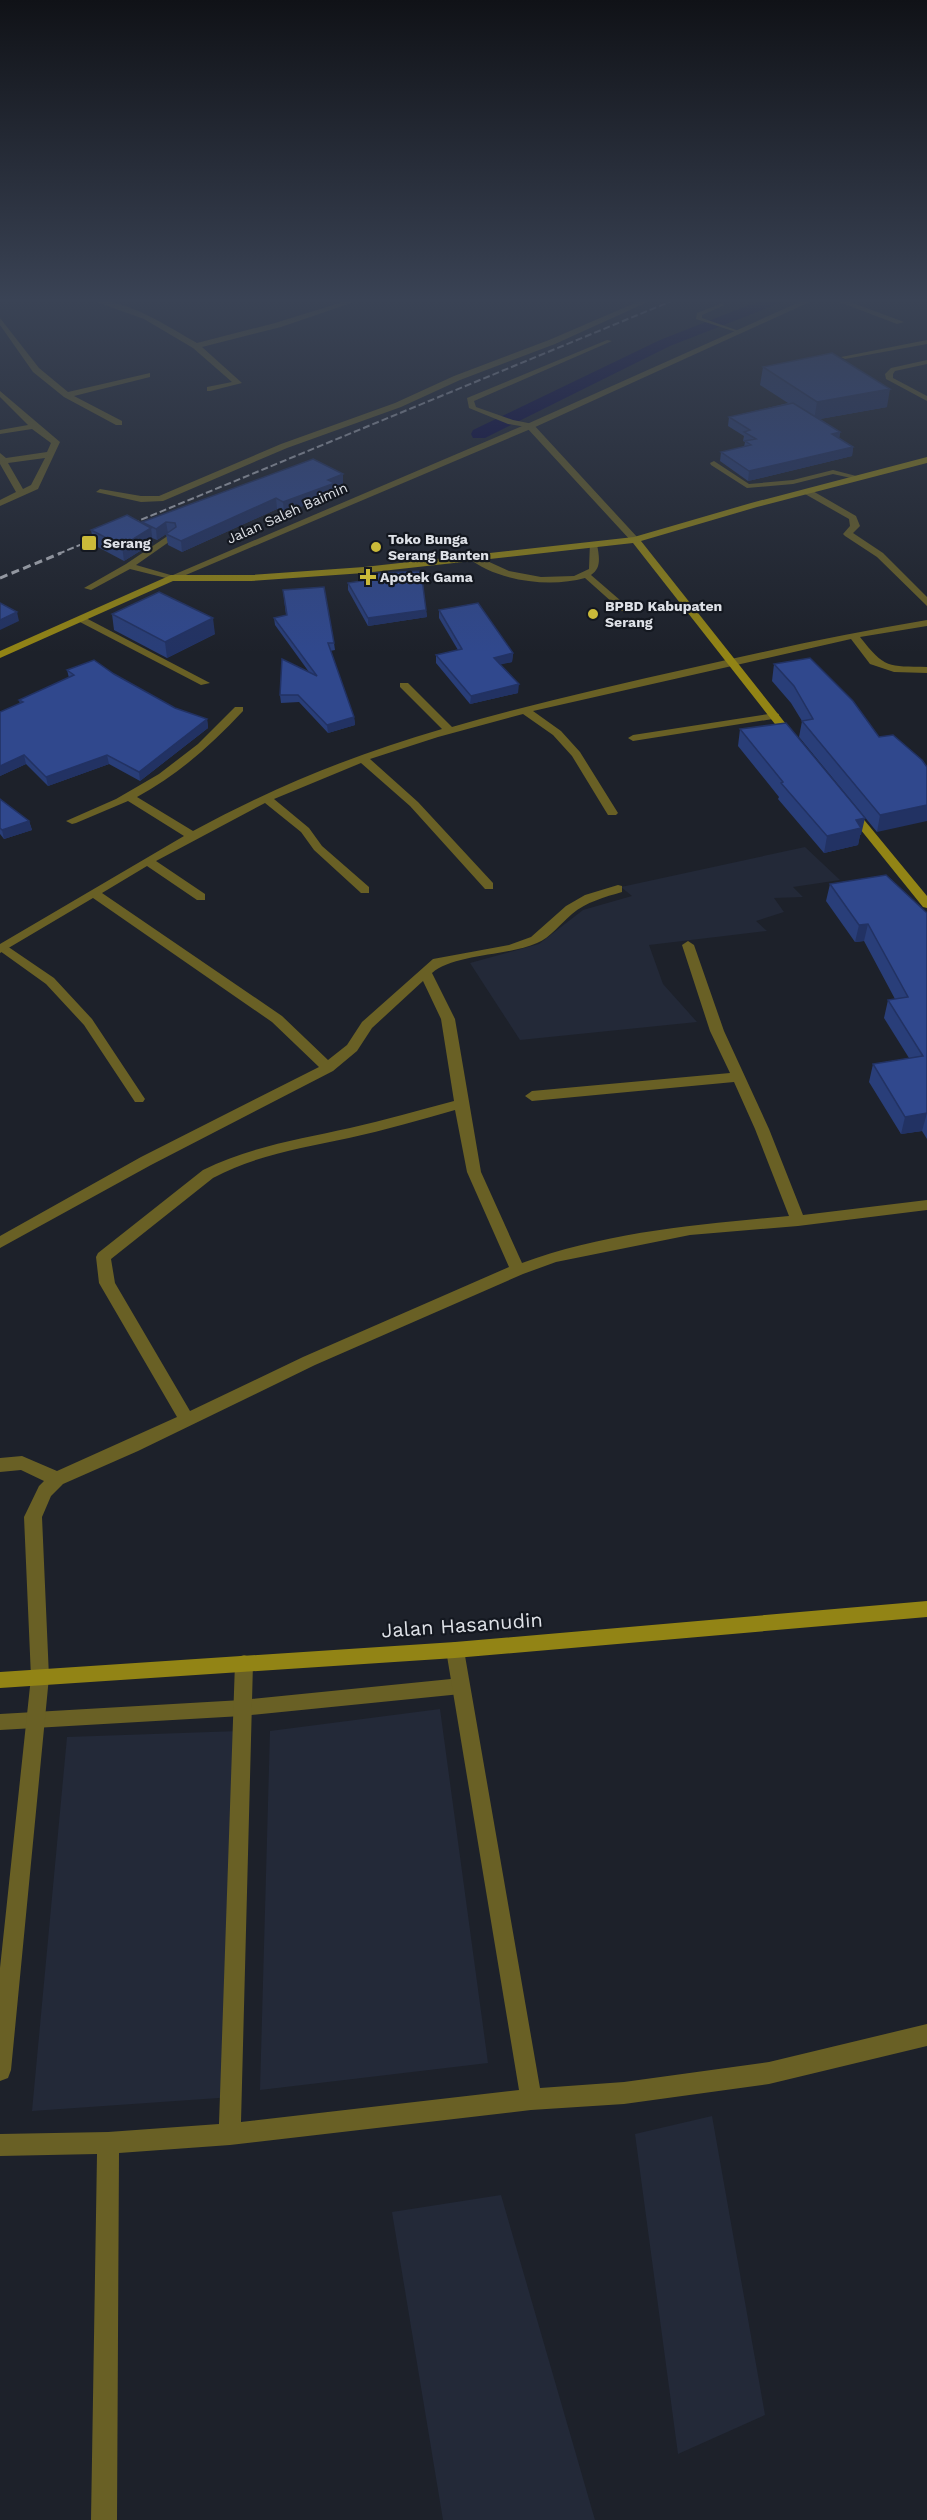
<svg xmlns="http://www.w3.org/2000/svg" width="927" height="2520" font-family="'Work Sans',sans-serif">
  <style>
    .built { fill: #232938 }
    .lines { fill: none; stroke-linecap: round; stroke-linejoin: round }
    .canal { fill: #03003f; fill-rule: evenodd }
    .service { fill: #696025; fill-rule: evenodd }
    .minor { fill: #696025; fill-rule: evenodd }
    .tertiary { fill: #696025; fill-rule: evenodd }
    .secondary { fill: #928415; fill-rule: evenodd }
    .rail-far1 { stroke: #adb0b7; stroke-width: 2; stroke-dasharray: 7 3; stroke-linecap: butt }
    .rail { stroke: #adb0b7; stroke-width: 3; stroke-dasharray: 8 4.5; stroke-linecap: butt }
    .wall { fill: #293e79 }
    .shaded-wall { fill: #223263 }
    .building { fill: #30488d; stroke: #223263; stroke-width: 1.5 }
    .poi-dot { fill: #cbba39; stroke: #141820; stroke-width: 2 }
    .labels { text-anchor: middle; stroke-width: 4.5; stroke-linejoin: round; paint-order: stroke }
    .far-street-label { font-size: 14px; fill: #dee1e7; stroke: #141820 }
    .far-poi-label { font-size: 14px; font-weight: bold; fill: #dee1e7; stroke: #141820; text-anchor: start }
    .near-street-label { font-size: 20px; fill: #dee1e7; stroke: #141820 }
  </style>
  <rect width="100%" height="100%" fill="#1d212a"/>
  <path class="built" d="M805 847 840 880 793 887 803 897 774 898 784 912 756 921 767 931 649 945 663 984 697 1022 520 1040 470 963 539 944 583 910 632 896 621 887Z
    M440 1709 488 2063 260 2090 270 1731Z
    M239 1731 233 2097 32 2111 67 1737Z
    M712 2116 765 2415 678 2454 635 2134Z
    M501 2195 595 2520H443L392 2212Z"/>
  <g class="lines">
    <path class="canal" d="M762 300H782L780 303 670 346 485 438H473L471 434 473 430 660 340Z"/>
    <path class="service" d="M720 304 725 305 702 315V318L739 331V333L696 319 697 313Z
      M607 340 612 341 474 401 476 407 513 420 533 424V428L508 424 469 408 467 398Z
      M927 360V364L895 371 893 374V378L927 396V401L886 379 885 374 891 368Z
      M714 461 749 484 793 480 833 470 864 478 860 480 833 474 793 484 747 488 711 465 710 463Z
      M169 535 176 537 136 565 174 576V580L130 569 91 590 84 588 126 564Z
      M590 542 597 544C599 556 602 568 591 575L628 607V611H622L585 578C549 588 496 581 467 557L474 555 509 571 541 577 574 576 589 569Z
      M0 945 7 946 54 978 92 1019 143 1096 145 1099 143 1102H135L84 1025 46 984 0 951Z
      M461 1678 467 1681 469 1686 467 1691 461 1694 242 1716 0 1730V1714L242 1700Z"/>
    <path class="minor" d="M91 300C127 299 167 326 197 343L275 323 349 300H360L281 327 202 347 242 383 210 391H207V387L232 382 193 348 144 319Z
      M642 300H652L555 344 460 380 401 407 287 448 163 501 141 502 96 492 100 489 141 496H159L281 444 395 403 454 376 549 340Z
      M834 300H845L904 322 897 324Z
      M0 318 39 368 68 392 150 373V377L74 396 122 421V425H116L64 397 33 372 0 325Z
      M927 340V344L845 359 841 357Z
      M0 391 60 442 38 489 0 506V500L16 492 0 464V453L6 458 47 452 51 443 32 429 0 434V430L28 425 0 397ZM45 458 31 485 23 489 8 463Z
      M527 424H533L638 538V542H632L527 428Z
      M805 490H811L856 516 860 526 853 533 883 553 927 597V606L877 557 845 536 843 534 850 526 849 519 805 494Z
      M78 617H84L210 683 201 685 78 621Z
      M927 620V626L860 637C885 669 888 666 927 667V673L894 672 870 664 851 639 533 711 561 731 580 752 618 813 616 815H608L572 756 553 735 523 714 438 737 370 759 418 802 493 883V889H485L410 806 361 763 274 799 309 828 322 846 369 887V893H361L314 850 301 832 265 803 156 861 205 894V900H197L147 866 102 893 282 1016 328 1060 347 1045 362 1022 433 959 509 945 531 937 566 906 585 895 618 885 622 886V892C605 897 586 902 572 914 561 923 550 938 537 943 508 956 453 954 432 973L455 1019 481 1172 522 1263C606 1232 700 1224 789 1216L755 1129 734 1082 532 1101 525 1096 532 1091 730 1073 710 1031 682 945 688 941 694 945 724 1031 769 1129 803 1215 927 1200V1210L798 1226 690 1235 556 1262 523 1274 315 1365 138 1451 63 1484 51 1496 42 1517 49 1677 11 2070 8 2078 0 2081V1968L31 1677 24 1517 39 1486 44 1481 21 1470 0 1472V1458L22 1456 57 1471 177 1417 99 1283 96 1257 98 1253 203 1170C249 1147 300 1139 350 1128 385 1120 419 1110 454 1101L441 1019 423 981 372 1028 357 1051 333 1071 151 1165 0 1248V1236L141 1157 319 1067 272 1022 93 898 0 953V944L184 836 128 801 76 823 72 824 66 821 116 799 159 774 198 744 235 707H243V711C211 745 178 775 137 797L193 831C272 788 355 754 442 729L400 687V683H408L452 727C531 704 611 686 691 668 770 650 848 633 927 620ZM455 1110 467 1172 509 1267 303 1357 190 1411 115 1283 111 1259 213 1178C256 1155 302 1148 349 1138 385 1130 420 1120 455 1110Z
      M775 713 779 714V718L633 741 628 738 633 735Z
      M455 1642 461 1644 464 1650 540 2088 624 2082 769 2062 927 2024V2046L769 2084 624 2104 531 2110 230 2145 119 2153 117 2520H91L97 2154 0 2156V2134L108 2132 219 2124 235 1663 238 1657 244 1655 250 1657 253 1663 241 2122 519 2090 446 1650 449 1644Z"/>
    <path class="tertiary" d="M804 300H814L533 428 174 580 166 578 527 424Z"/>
    <path class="secondary" d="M927 457V463L757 507 641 541 797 738V742H789L633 543 364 573 251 581H173L0 658V651L171 575H251L364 567 634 537 751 503Z
      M852 809 856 810 927 896V908L923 907 848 814 846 812Z
      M927 1601V1617L455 1658 0 1688V1672L455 1642Z"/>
    <path class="rail-far1" d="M58 554 674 300"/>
    <path class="rail" d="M0 578 61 553"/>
  </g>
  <path class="wall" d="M763 367 887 407 820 419 840 432 839 438 853 447 852 456 748 481 720 461 721 452 744 447 745 442 743 441 744 436 728 426 729 417 788 403 760 385Z
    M343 485 335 488V494L284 513 277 509 182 552 168 545 166 534 157 540 152 538 153 543 124 561 94 545 91 530 142 523V522Z
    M360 574 426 610 427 617 368 626 348 590V583L360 581Z
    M283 590 334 643 335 650 330 651 354 717 355 725 328 733 299 702 281 703 280 695 309 672 275 625 274 618 286 615Z
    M439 610 513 653 512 662 500 664 518 693 470 704 436 663V655L458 650 439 618Z
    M112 614 215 634 167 658 114 630Z
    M774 664 879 737 922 760 877 832 799 737 802 721 791 703 772 681Z
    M67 670 114 674 175 708 207 719 208 728 140 781 109 764 48 786 26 764 0 776V712L20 704 19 700 69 678Z
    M740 729 861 835H860L858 845 824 853 778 799 779 797 738 746Z
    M0 799 29 821 32 830 4 839 0 834Z
    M830 884 927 913V1139L922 1131 901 1134 869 1082 873 1064 909 1058 884 1018 888 1000 895 999 864 941 855 942 826 901Z"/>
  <path class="shaded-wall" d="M890 389 887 407 814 420 817 402Z
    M840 432 839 441 832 434Z
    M853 447 852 456 748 481 749 471Z
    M343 474V485L335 488V494L284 513 283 502 328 480Z
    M276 498 277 509 182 552 181 541Z
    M166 522 168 533 157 540 156 529Z
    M151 528 153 543 124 561 122 546Z
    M426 610 427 617 368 626V618Z
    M17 612 19 621 0 630V620Z
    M213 618 215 634 167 658 165 642Z
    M513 653 512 662 494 666V658Z
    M519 684 518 693 470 704 471 696Z
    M354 717 355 725 328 733 327 725Z
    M207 719 208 728 140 781 139 772Z
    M24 755 26 764 0 776V766Z
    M107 755 109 764 48 786 46 777Z
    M927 805V821L877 832 880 815Z
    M865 818 861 835H860L858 845 824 853 827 836 856 820Z
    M29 821 32 830 4 839 2 830Z
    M868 924 864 941 855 942 859 925Z
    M927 1113 922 1131 901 1134 905 1117Z"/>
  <path class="building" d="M832 353 890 389 817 402 763 367Z
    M793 403 840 432 832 434 853 447 749 471 721 452 751 445 745 441 756 439 744 432 750 430 729 417Z
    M313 459 343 474 328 480 335 483 283 502 276 498 181 541 166 534 176 527 175 523 166 522 156 529 142 522Z
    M127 515 151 528 122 546 91 530Z
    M421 571 426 610 368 618 348 583 362 581 360 574Z
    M324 587 334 643H328L354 717 327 725 298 695H280L282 659 317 676 274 618 287 615 283 590Z
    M159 592 213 618 165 642 112 614Z
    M0 603 17 612 0 620Z
    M478 603 513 653 494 658 519 684 471 696 436 655 462 649 439 610Z
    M810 658 853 701 879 737 893 735 922 760 927 767V805L880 815 802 721 813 719 794 686 774 664Z
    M94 660 114 674 175 708 207 719 139 772 107 755 46 777 24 755 0 766V712L23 702 19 700 74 675 67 670Z
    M786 723 865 818 856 820 861 828 827 836 781 783 783 782 740 729Z
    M0 799 29 821 2 830 0 828Z
    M886 875 927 913V1114V1113L905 1117 873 1064 923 1056 888 1000 908 997 868 924 859 925 830 884Z"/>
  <linearGradient id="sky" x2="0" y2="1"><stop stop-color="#101217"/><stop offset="0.46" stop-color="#3a4355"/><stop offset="1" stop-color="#3a4355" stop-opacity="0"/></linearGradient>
  <rect width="927" height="653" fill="url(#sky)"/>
  <g class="poi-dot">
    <rect x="81" y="535" width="16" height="16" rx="3"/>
    <circle cx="376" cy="547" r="6"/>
    <path d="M365 568h6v6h6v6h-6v6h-6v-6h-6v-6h6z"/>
    <circle cx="593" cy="614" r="6"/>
  </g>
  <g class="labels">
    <g class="far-street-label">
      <text transform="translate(287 513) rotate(-24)" y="5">Jalan Saleh Baimin</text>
    </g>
    <g class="far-poi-label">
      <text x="388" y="544">Toko Bunga<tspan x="388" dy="16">Serang Banten</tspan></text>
      <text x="103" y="548">Serang</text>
      <text x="380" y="582">Apotek Gama</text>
      <text x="605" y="611">BPBD Kabupaten<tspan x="605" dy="16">Serang</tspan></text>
    </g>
    <g class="near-street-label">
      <text transform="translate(462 1625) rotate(-4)" y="7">Jalan Hasanudin</text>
    </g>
  </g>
</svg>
